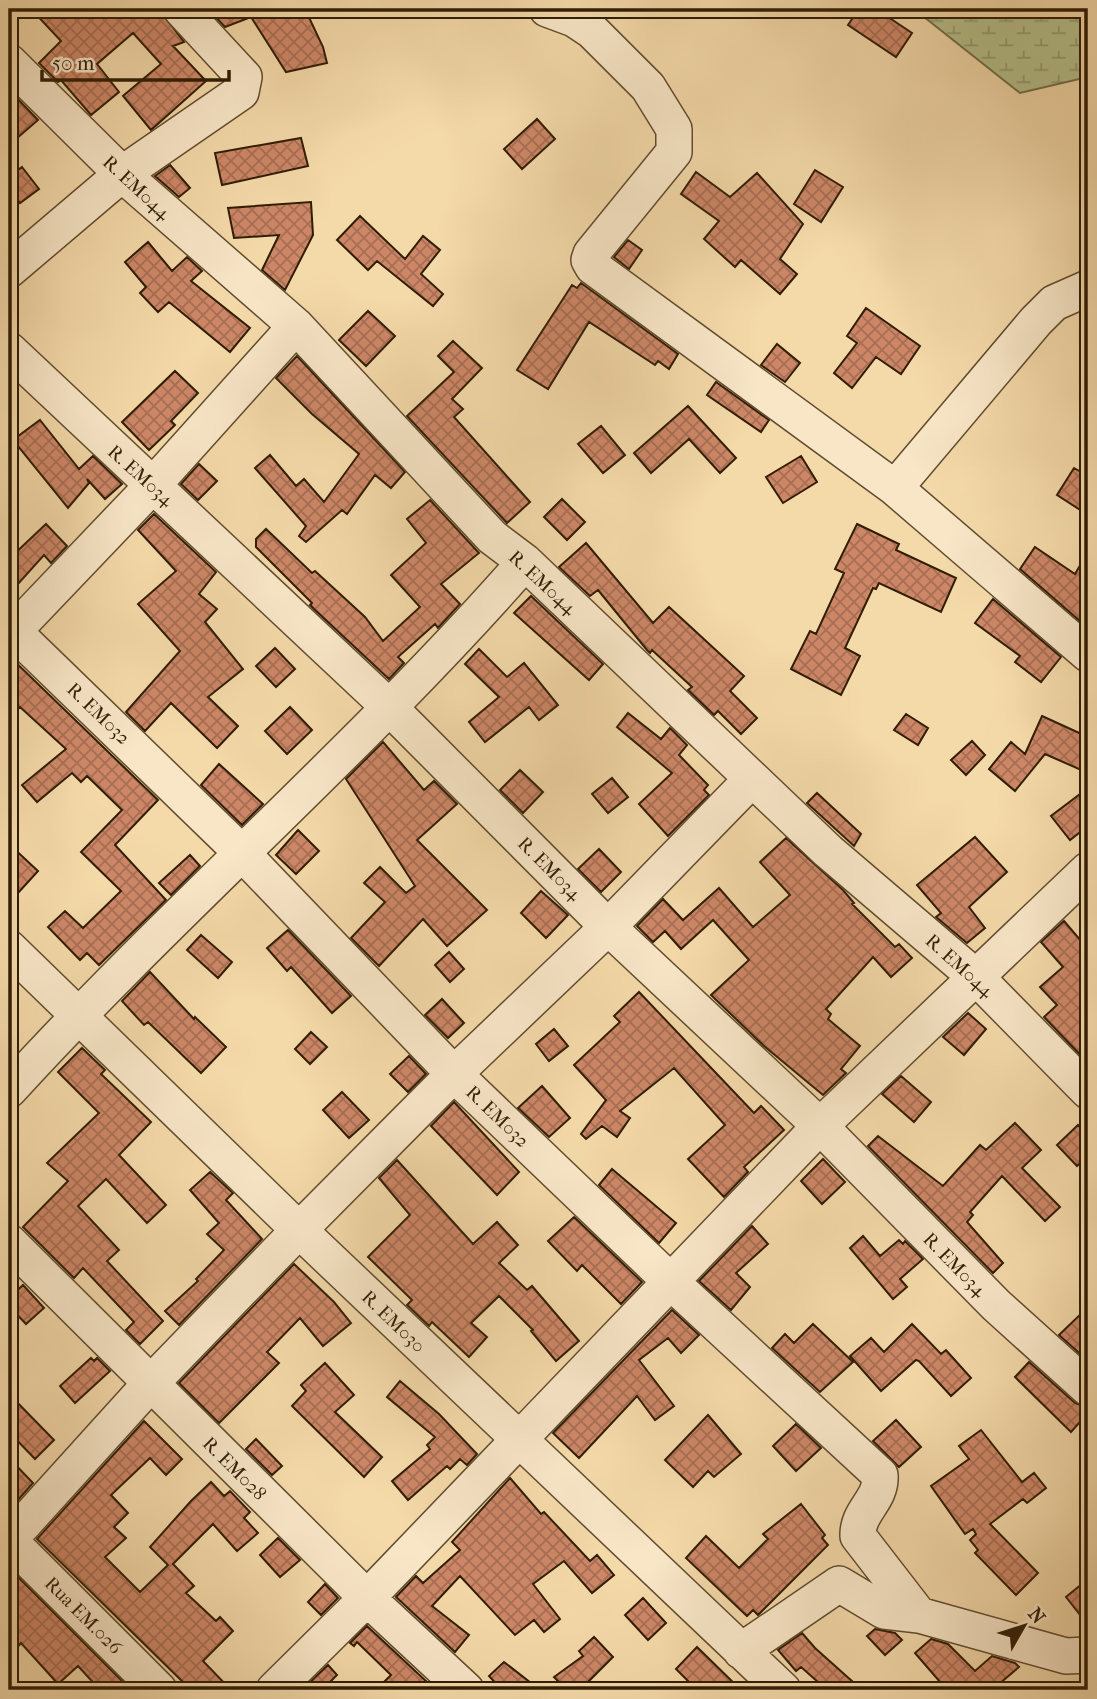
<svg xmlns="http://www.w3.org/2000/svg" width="1097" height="1699" font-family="'IM FELL French Canon',serif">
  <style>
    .wetland { fill: url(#wetland-marsh); stroke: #736e49; stroke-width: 2 }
    .building { fill: url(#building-cross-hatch); stroke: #301d06; stroke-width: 2 }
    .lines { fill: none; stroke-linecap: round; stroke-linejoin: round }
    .minor-casing { stroke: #614c2f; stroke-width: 38 }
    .minor { stroke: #f8e6c7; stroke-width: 35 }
    .labels { text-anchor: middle; stroke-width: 7; stroke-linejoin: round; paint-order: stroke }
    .street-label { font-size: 19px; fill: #301d06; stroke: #f8e6c7 }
  </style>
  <defs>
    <pattern id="wetland-marsh" width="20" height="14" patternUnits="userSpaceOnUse" patternTransform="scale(1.75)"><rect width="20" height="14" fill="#b6c08c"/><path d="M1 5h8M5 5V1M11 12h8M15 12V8" fill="none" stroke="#949b70"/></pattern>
    <pattern id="building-cross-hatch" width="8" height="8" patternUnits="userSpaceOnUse" patternTransform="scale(1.75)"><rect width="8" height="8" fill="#cd8767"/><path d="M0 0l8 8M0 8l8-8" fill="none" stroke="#a76e53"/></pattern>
  </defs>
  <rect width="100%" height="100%" fill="#f4d9a9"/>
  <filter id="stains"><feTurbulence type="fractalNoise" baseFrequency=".00286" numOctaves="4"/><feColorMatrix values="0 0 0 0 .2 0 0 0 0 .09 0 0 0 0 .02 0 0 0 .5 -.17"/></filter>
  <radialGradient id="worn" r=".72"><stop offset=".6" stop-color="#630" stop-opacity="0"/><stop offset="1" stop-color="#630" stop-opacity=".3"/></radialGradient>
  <path class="wetland" d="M914 9H1088V77L1020 93Z"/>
  <path class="building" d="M31 9H159L184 42 173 46 206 81 151 130 123 96 161 64 133 33 97 64 119 92 91 115 61 80 58 82 39 63 61 41Z
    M208 9H305L323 47 327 63 286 72 251 17 225 27Z
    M859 9H876L912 33 896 57 848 25Z
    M9 90 38 120 9 145Z
    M537 119 555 139 522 169 504 149Z
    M301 138 308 166 222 185 215 153Z
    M170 165 190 188 179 197 155 176Z
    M22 167 39 189 20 203 9 189V177Z
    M815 170 843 187 821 222 794 204Z
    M696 172 730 197 757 173 803 224 780 259 797 274 780 294 741 260 735 267 704 239 719 221 681 194Z
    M311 202 313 235 285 290 262 270 279 235 234 238 228 208Z
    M360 216 405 259 423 236 440 250 421 274 443 294 433 306 377 261 368 270 337 240Z
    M628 240 642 250 629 269 614 257Z
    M148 242 172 271 187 257 202 271 191 281 250 328 230 352 169 302 158 312 140 293 146 287 125 262Z
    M581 283 678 354 669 369 658 361 655 365 589 322 548 389 517 370 572 285 577 288Z
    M866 308 920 346 901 374 876 357 852 388 834 373 857 343 847 336Z
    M368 311 395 336 366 366 339 340Z
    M453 341 482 368 452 399 463 409 454 417 530 502 507 523 407 416 454 372 438 356Z
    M777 344 800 363 785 382 761 365Z
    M297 356 405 472 391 488 375 475 347 514 342 510 306 542 299 536 306 526 255 468 270 455 296 486 304 479 324 502 359 454 312 414 276 378Z
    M175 371 198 393 171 421 175 425 149 450 122 422Z
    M716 382 769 420 761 432 707 395Z
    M688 406 736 458 720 473 689 439 651 473 634 453Z
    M40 420 79 469 93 456 122 484 105 499 87 479 89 483 68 508 13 440Z
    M601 426 625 455 603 473 578 444Z
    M801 456 817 482 783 503 766 477Z
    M199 464 217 481 198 500 181 484Z
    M1074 468 1088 476V515L1057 495Z
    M562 499 585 522 567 540 544 517Z
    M430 500 479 553 441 584 460 604 438 628 435 624 398 657 404 663 389 679 314 609 310 605 312 603 256 547V539L266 529 312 573 315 571 365 617 383 641 420 607 391 575 426 543 407 519Z
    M154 514 216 572 199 594 217 609 205 622 243 669 208 697 238 726 217 748 171 703 145 731 126 712 180 651 138 604 176 571 138 530Z
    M46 524 67 546 51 563 44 555 9 594V559Z
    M857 524 899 544 896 550 956 578 941 612 879 583 876 589 873 588 845 648 860 656 841 695 791 669 810 631 816 634 844 573 835 569Z
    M586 543 653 623 669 607 744 676 730 691 757 718 741 734 718 711 714 715 688 690 692 687 652 650 650 653 647 650 598 590 590 596 559 567Z
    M1035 547 1075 574 1088 552V628L1020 569Z
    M531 596 603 664 589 680 514 613Z
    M993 599 1061 657 1041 682 1015 662 1020 656 975 623Z
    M275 648 295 669 276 687 256 666Z
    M479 649 507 677 524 663 558 705 539 720 529 707 485 742 469 722 499 697 465 664Z
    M9 656 158 800 115 845 166 900 99 965 87 953 80 960 48 927 65 911 83 928 121 891 81 852 122 810 87 776 81 782 72 773 37 802 22 785 66 749 20 707 9 717Z
    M290 707 312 730 287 754 265 731Z
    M628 713 661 739 670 728 687 745 679 755 708 785 704 790 709 795 668 836 639 804 672 773 617 727Z
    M906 714 928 728 918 745 894 730Z
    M1042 716 1088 737V773L1045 754 1015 791 989 769 1011 742 1025 754Z
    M972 741 985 755 966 775 951 760Z
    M383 742 424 790 434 781 457 804 417 840 487 910 447 946 423 919 379 966 351 938 385 902 364 883 380 867 406 893 415 886 346 779Z
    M219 764 263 804 242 825 201 785Z
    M520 770 543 792 523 813 500 790Z
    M612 778 628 797 608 813 592 794Z
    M1088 788V826L1070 840 1051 816Z
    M817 793 861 834 854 846 807 803Z
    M298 830 319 851 296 874 276 855Z
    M975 837 1007 872 969 907 985 928 967 943 936 917 941 913 917 885Z
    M786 838 843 890 854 903 852 904 895 947 899 944 912 958 891 977 873 957 826 1009 831 1014 828 1019 860 1046 841 1069 846 1073 823 1095 764 1046 711 995 749 960 713 920 681 949 665 931 653 942 637 926 663 899 683 920 719 888 753 927 790 895 760 862Z
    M9 844 38 871 9 903Z
    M599 849 621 872 601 892 578 869Z
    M190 855 200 866 171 895 159 883Z
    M541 891 568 915 546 938 521 913Z
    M1064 921 1088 949V1063L1044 1017 1057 1005 1040 987 1063 967 1041 942Z
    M288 930 351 996 332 1013 291 967 287 971 267 948Z
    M201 935 232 962 218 978 187 950Z
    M449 952 464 969 450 982 435 965Z
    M150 972 194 1019 195 1017 226 1047 201 1073 148 1022 144 1025 122 1001Z
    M639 992 754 1113 761 1106 784 1130 744 1167 748 1172 724 1197 688 1159 725 1125 674 1068 620 1111 630 1118 617 1137 602 1126 586 1139 581 1134 606 1100 574 1065 620 1022 614 1016Z
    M442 999 464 1023 448 1038 425 1015Z
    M968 1013 986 1029 964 1055 943 1037Z
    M554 1029 568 1046 549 1061 536 1044Z
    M311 1032 327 1047 310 1064 295 1049Z
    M82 1048 105 1070 101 1074 151 1122 119 1155 166 1205 147 1223 106 1179 78 1206 119 1250 107 1261 163 1321 140 1344 126 1330 134 1322 83 1268 74 1278 23 1227 68 1181 47 1163 99 1113 58 1072Z
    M409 1056 426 1074 408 1092 390 1074Z
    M901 1076 931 1102 914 1122 882 1094Z
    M542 1086 570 1118 549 1137 518 1108Z
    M342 1092 369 1120 349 1138 323 1110Z
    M454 1102 519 1172 497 1195 431 1126Z
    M1015 1123 1041 1150 1022 1168 1060 1207 1045 1221 1002 1176 970 1212 973 1215 967 1222 1003 1263 993 1273 868 1146 878 1136 943 1186 980 1145 986 1150Z
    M1078 1125 1088 1136V1156L1077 1166 1057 1145Z
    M823 1159 845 1182 822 1204 801 1181Z
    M397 1160 473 1244 497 1222 518 1245 499 1263 527 1290 532 1286 579 1341 556 1361 531 1331 533 1330 499 1296 471 1323 487 1337 469 1357 432 1322 429 1326 407 1305 412 1300 368 1257 410 1215 379 1178Z
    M612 1169 676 1223 659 1243 599 1185Z
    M210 1172 233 1193 226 1200 262 1239 179 1325 165 1311 198 1281 196 1279 224 1250 207 1234 219 1223 190 1190Z
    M574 1217 642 1282 621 1304 582 1265 577 1271 548 1241Z
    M752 1226 768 1244 736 1273 750 1287 731 1310 699 1281Z
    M863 1236 880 1256 899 1240 903 1244 905 1241 923 1259 900 1279 907 1287 893 1299 850 1248Z
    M294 1264 334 1302 351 1323 323 1346 300 1318 267 1352 279 1363 219 1423 179 1383Z
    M23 1285 44 1308 26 1324 9 1306V1298Z
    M1088 1307V1361L1059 1335Z
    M672 1310 699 1335 681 1353 668 1338 639 1360 674 1406 655 1420 637 1396 579 1458 553 1433Z
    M813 1324 853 1362 820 1392 772 1348 785 1334 794 1343Z
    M912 1324 941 1354 946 1350 971 1378 951 1396 919 1361 916 1360 881 1391 850 1356 871 1338 884 1352Z
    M91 1358 94 1361 97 1358 110 1371 75 1403 60 1386Z
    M1029 1362 1075 1403 1088 1408V1413L1071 1432 1015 1377Z
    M325 1363 354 1395 335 1412 382 1457 364 1477 292 1406 306 1391 301 1385Z
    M400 1381 439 1414 477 1454 467 1465 460 1459 450 1469 447 1466 408 1500 392 1481 430 1449 427 1445 435 1437 387 1397Z
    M9 1394 54 1440 35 1459 9 1432Z
    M708 1415 741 1454 714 1477 708 1471 693 1487 665 1460Z
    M896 1420 921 1447 899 1467 873 1441Z
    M144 1421 182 1459 166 1475 150 1458 111 1495 128 1513 114 1527 126 1538 105 1557 140 1592 168 1565 150 1547 191 1501 211 1482 224 1496 230 1491 250 1512 244 1518 258 1533 237 1551 213 1524 173 1564 194 1586 186 1593 216 1621 220 1617 233 1631 203 1661 231 1690H191L37 1539Z
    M796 1424 821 1448 796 1471 773 1446Z
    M981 1430 1022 1482 1034 1473 1046 1488 1027 1503 1023 1499 990 1524 1038 1573 1016 1595 975 1553 978 1550 970 1540 976 1534 973 1529 965 1534 931 1486 969 1459 959 1446Z
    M256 1439 282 1466 272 1475 246 1449Z
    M9 1458 33 1483 9 1510Z
    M510 1478 541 1514 544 1512 590 1561 597 1555 614 1575 592 1593 564 1561 533 1584 560 1619 544 1632 534 1620 515 1635 460 1576 432 1606 469 1635 455 1652 396 1597 416 1576 423 1583 460 1550 452 1542Z
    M801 1504 825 1535 822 1538 828 1545 758 1615 753 1610 747 1616 686 1558 706 1536 739 1568 768 1539 763 1534Z
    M278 1538 300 1560 280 1577 260 1555Z
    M9 1568 131 1690H100L78 1666 58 1684 21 1643 9 1657Z
    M1088 1579V1625L1066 1597Z
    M325 1584 338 1598 321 1615 308 1602Z
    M643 1598 666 1623 648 1640 625 1615Z
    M367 1626 427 1682 419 1690H376L391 1675 357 1642 354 1646 350 1643Z
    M875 1629 895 1633 902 1640 885 1655 867 1636Z
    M802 1633 815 1648 862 1690H827L801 1667 796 1671 778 1650Z
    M594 1637 613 1657 589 1681 595 1690H567L554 1677 583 1656 579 1651Z
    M931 1639 948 1644 975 1671 992 1656 1015 1663 1019 1667 992 1690H947L915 1653Z
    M697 1647 741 1690H697L676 1669Z
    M504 1662 540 1690H502L489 1676Z
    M328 1665 337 1675 322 1690H302Z"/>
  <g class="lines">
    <g class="minor-casing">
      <path id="minor" d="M547 9 574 19 592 31 648 87 674 129V152L591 254 589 260 593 267 895 488 1088 654
        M9 62 122 174 296 326 492 537 525 562 828 851 978 979 1088 1091
        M9 270 122 174 241 92 244 77 181 9
        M9 350 389 707 608 927 820 1126 996 1305 1088 1388
        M895 488 1036 321 1054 303 1088 288
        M9 627 241 852 454 1074 670 1281 880 1475C882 1500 857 1511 858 1536L919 1615
        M9 636 154 484 296 326
        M9 948 299 1230 783 1690
        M9 1090C175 908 363 747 525 562
        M9 1242 367 1598 466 1690
        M9 1540 150 1384 299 1230 454 1074 608 927 752 779
        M9 1540 159 1690
        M741 1651 839 1584 884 1611 919 1615 1066 1656 1088 1655
        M274 1690 367 1598 820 1126 1088 870"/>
    </g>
    <use href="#minor" class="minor"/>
  </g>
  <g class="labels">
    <g class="street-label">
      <text transform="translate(137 187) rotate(43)" y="7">R. EM044</text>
      <text transform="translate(141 475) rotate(42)" y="7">R. EM034</text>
      <text transform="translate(543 582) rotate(43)" y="7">R. EM044</text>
      <text transform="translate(99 713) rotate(44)" y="7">R. EM032</text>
      <text transform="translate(550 868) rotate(45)" y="7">R. EM034</text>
      <text transform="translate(960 965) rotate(42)" y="7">R. EM044</text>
      <text transform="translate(498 1116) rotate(44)" y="7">R. EM032</text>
      <text transform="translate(955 1264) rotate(46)" y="7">R. EM034</text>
      <text transform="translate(394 1321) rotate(44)" y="7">R. EM030</text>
      <text transform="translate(235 1468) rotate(45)" y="7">R. EM028</text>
      <text transform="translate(84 1615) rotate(45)" y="7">Rua EM.026</text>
    </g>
  </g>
  <rect width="1097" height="1699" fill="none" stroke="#f4d9a9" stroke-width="35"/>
  <rect x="10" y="10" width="1076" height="1678" fill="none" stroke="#301d06" stroke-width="3.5"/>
  <rect x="18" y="18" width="1062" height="1664" fill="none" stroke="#301d06" stroke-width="2"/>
  <g transform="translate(1024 1626) rotate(51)" stroke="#f8e6c7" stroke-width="5" paint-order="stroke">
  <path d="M0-5L12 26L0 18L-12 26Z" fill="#301d06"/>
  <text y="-10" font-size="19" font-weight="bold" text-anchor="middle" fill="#301d06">N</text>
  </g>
  <path d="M42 70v10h187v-10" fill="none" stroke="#301d06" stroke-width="3.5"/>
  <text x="52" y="70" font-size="21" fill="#301d06" stroke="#f8e6c7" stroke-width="5" paint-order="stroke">50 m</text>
  <rect width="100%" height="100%" filter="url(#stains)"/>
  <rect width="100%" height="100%" fill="url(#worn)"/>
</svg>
